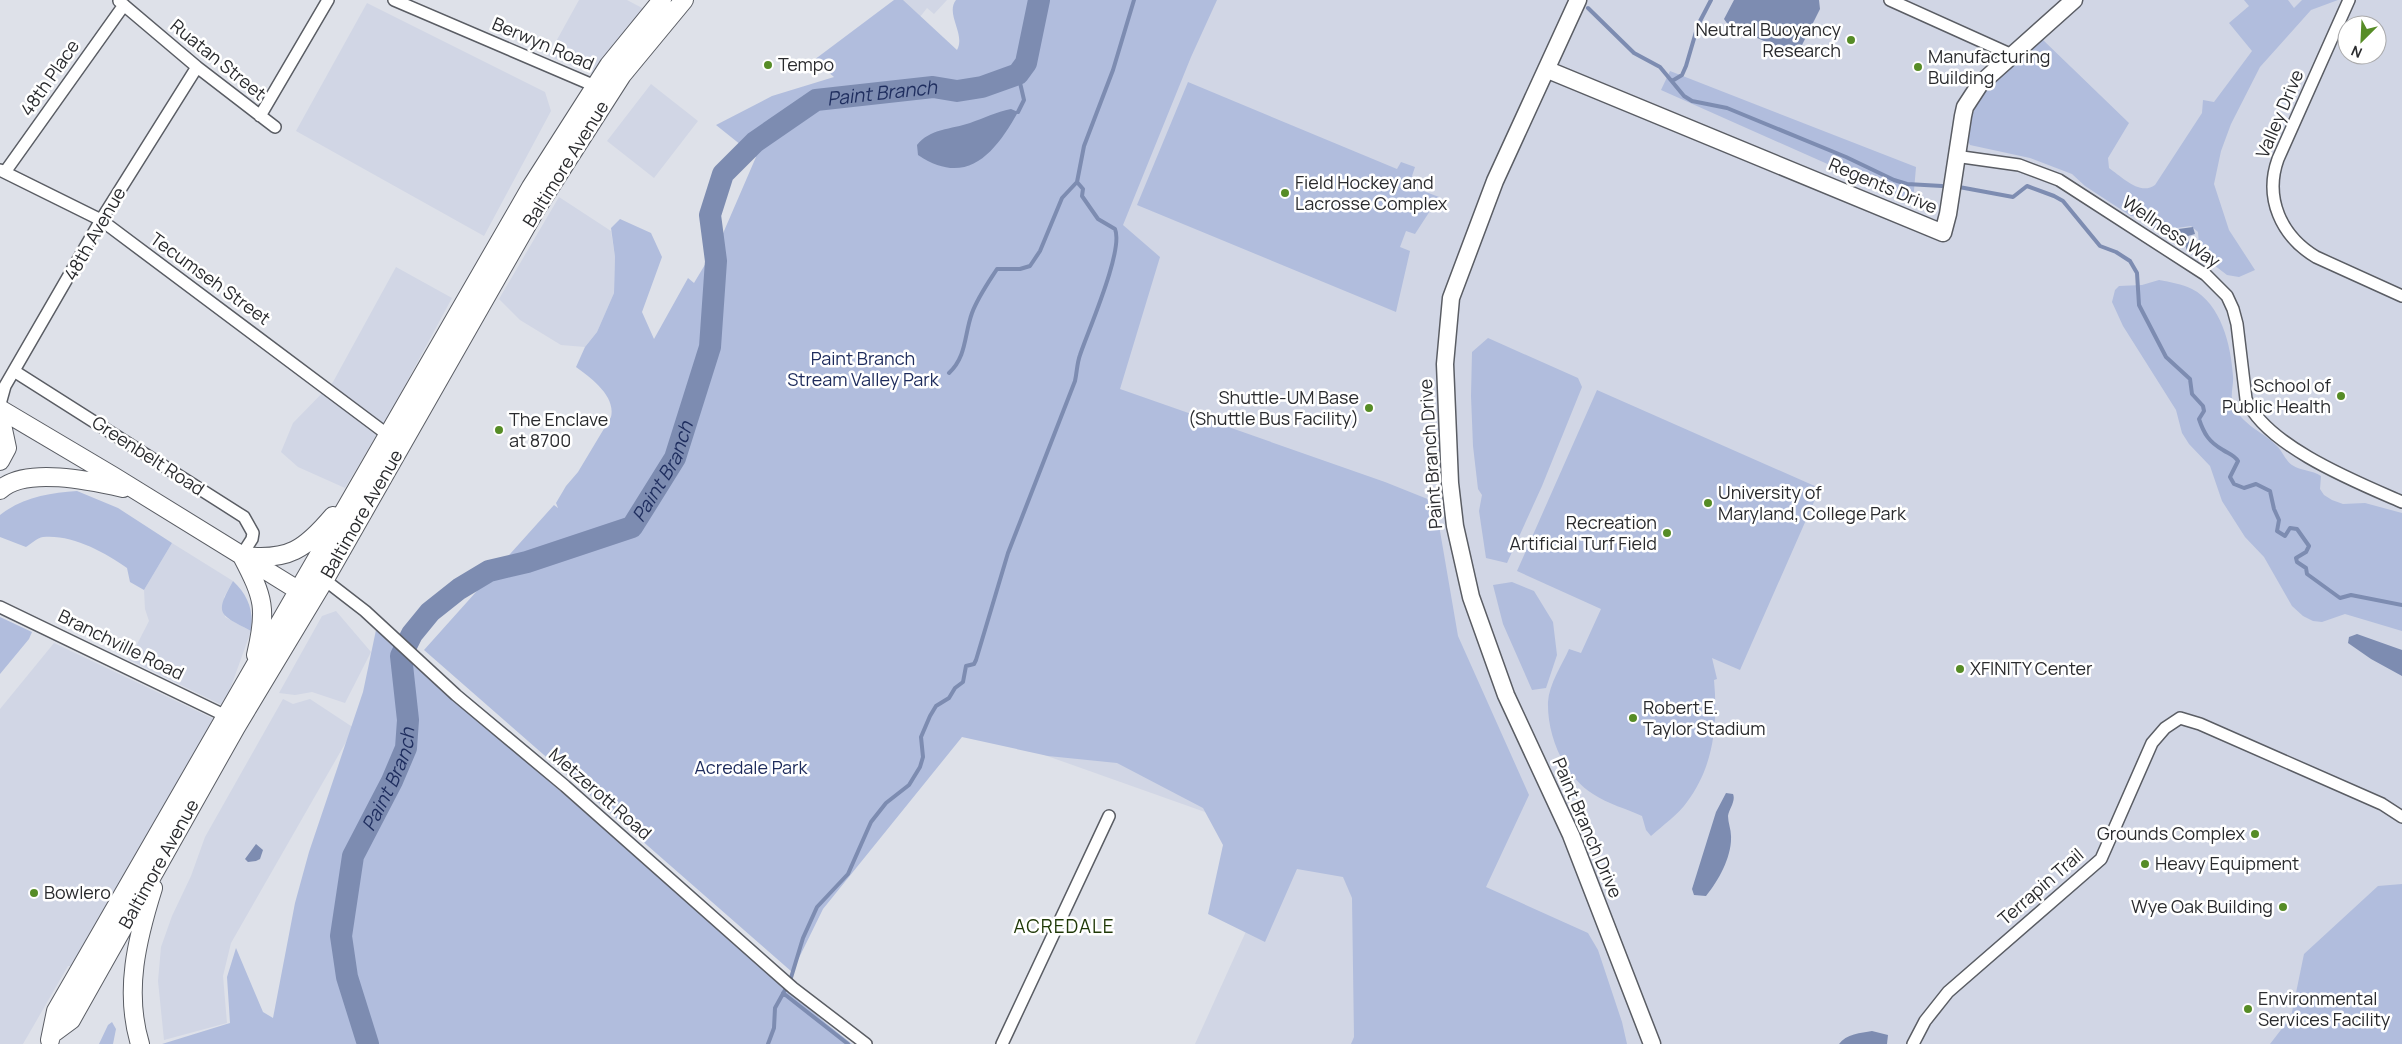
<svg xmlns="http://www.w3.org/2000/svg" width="2402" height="1044" font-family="Manrope,sans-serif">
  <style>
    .built { fill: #d1d6e5; fill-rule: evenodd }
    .green { fill: #b1bddd }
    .water { fill: #7d8cb1 }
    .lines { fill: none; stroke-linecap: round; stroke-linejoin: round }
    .stream { stroke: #7d8cb1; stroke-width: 4 }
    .river { stroke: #7d8cb1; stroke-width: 22 }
    .street-casing { stroke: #5a5d64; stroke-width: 14 }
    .secondary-casing { stroke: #5a5d64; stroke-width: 19 }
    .primary-casing { stroke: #5a5d64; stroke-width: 20 }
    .street { stroke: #fff; stroke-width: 11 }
    .secondary { stroke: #fff; stroke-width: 16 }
    .primary { stroke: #fff; stroke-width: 18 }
    .poi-dot { fill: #568c26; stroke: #fff; stroke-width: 2 }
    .labels { text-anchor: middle; stroke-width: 5; stroke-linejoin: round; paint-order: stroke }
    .poi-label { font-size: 18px; fill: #2a2b2e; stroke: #fff; text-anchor: start }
    .street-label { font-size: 18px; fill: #2a2b2e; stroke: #fff }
    .park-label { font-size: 18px; fill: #1d2b5c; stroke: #fff }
    .water-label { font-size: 19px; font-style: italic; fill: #1e2d5e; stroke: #fff }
    .neighbourhood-label { font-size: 19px; letter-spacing: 1px; fill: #1e3806; stroke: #fff }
  </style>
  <rect width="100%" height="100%" fill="#dee1e9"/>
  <path class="built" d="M579 0H627L644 9 592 73 548 56Z
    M900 0H947L934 14 927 8 920 17Z
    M1207 0H2402V1044H1195L1287 841 940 718 1001 530ZM2347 25H2377V55H2347Z
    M367 3 545 92 551 111 484 236 296 131Z
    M651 84 698 121 654 178 607 141Z
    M559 197 611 231 615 257 614 293 597 332 585 347 561 345 520 320 499 299Z
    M396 267 452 298 390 413 345 488 298 467 281 452 293 423 333 382Z
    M172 543 233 581 224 597 225 617 251 631 224 706 129 660 149 621 145 609 144 590Z
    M336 611 371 652 345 703 312 692 295 695 279 693 322 616Z
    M54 643 216 720 73 966H68L23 1044H0V709Z
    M283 699 293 704 310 699 354 728 231 943 223 976 227 1023 164 1040 158 981 161 947 172 916 191 876 205 837Z"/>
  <path class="green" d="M894 0H903L957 50C966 34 945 14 956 0H1217L1191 57 1123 225 1160 257 1120 389 1385 482 1435 502 1458 636 1529 795 1486 887 1588 933 1598 950 1622 1022 1627 1044H1351L1354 1037 1352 898 1343 877 1297 869 1265 942 1208 914 1223 845 1203 808 1117 763 1048 756 962 737 823 909 792 972 424 650 554 505 558 508 556 503 566 486 578 472 611 417C616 396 591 378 576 367L585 347 597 332 614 293 615 257 611 228 620 219 651 233 662 257 642 312 654 339 688 278 694 283 721 238 756 157 716 125 772 96 834 77 814 60Z
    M2244 0H2288L2294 8 2302 0H2338L2311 10 2260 67 2231 124 2221 151 2214 184 2229 230 2255 270 2239 277 2227 275 2197 252 2199 245 2198 232 2191 226 2162 230 2141 216H2131L2085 186 2072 174 2030 158 1970 145C1967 139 1969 133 1970 126 1976 86 2014 63 2042 39L2129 123 2108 158 2109 168C2122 177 2140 196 2155 185L2202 113 2203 100 2214 102 2252 51 2229 23 2249 6Z
    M1670 71 1916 167 1913 202 1661 90Z
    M1188 82 1397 169 1401 162 1415 167 1412 176 1422 180 1418 189 1439 197 1415 234 1406 231 1400 247 1410 251 1396 312 1137 205Z
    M2159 280C2170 282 2182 284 2192 289 2221 304 2231 345 2233 376 2234 386 2229 396 2234 406 2243 426 2264 432 2278 447 2283 453 2286 461 2292 465 2301 471 2312 470 2321 476L2320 489 2324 495 2332 500 2343 504 2365 503 2402 513V631L2345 614 2322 622 2313 621 2303 616 2292 606 2264 557 2245 537 2222 501 2210 466 2189 444 2182 433 2176 410 2123 326 2112 302 2115 290 2119 286 2142 285Z
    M1488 338 1578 378 1582 387 1542 486 1507 563 1486 558 1479 511 1482 495 1478 489 1473 446 1471 396 1472 352Z
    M1597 390 1817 487V495L1740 670 1712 658 1717 679 1714 680C1718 723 1714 766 1687 802 1678 815 1663 825 1651 836L1646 830 1642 816C1627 809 1608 804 1593 794 1564 776 1547 736 1548 702 1549 684 1562 665 1569 649L1581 653 1601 609 1517 571Z
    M77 491 118 508 172 543 144 590 130 582 127 568C105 552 71 534 43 537 37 538 31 544 26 547L0 537V515C23 497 49 493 77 491Z
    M233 581C248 595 254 611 251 631 219 614 214 615 233 581Z
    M1512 582 1534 591 1553 622 1557 655 1546 688 1532 690 1503 624 1493 585Z
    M0 617 32 632 29 639 0 674Z
    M376 630 827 1024 852 1044H162L230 1023 227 977 236 948 263 1012 273 1018 295 903 309 852 363 692Z
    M2402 884V1044H2270L2291 1017 2304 954 2378 886Z
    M112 1022 116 1029 113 1044H99L108 1025Z"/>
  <path class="water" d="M1734 0H1819L1820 9 1797 55 1729 26 1724 19Z
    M1011 109 1018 112C995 153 967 188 918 155L917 145C929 129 952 129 970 123 984 118 996 112 1011 109Z
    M2140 216 2164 231 2193 227 2195 234 2188 236 2192 253 2187 251 2184 241 2176 243 2139 219Z
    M2357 634 2402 650V676L2371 659 2348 643 2349 637Z
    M1726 793 1733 794C1736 801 1729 809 1728 816 1728 823 1731 829 1731 836 1732 856 1719 880 1706 896L1694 895 1692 889 1716 812Z
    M256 844 263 850 260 859 256 861 248 862 245 859Z
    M1872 1031 1888 1035 1887 1044H1839C1846 1034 1861 1033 1872 1031Z"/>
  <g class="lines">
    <path class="stream" d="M1588 8 1634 53 1660 67 1684 96 1692 101 1727 108 1846 157 1894 180 1907 184 1942 186
      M1672 81 1682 75 1686 66 1698 25 1711 0
      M1018 112 1024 100 1018 74
      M1959 187 2013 197 2027 186 2054 196 2063 201 2100 246 2116 252 2130 261 2137 273 2139 305 2166 357 2190 379 2192 394 2203 406 2204 411 2199 419C2204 434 2209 442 2223 450 2229 454 2234 455 2238 461L2230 477 2234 484 2244 488 2256 484 2270 491 2274 509 2279 520 2277 531 2285 536 2290 528 2297 529 2309 546 2306 552 2296 558 2297 562 2306 568 2307 574 2340 598 2351 595 2402 605
      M949 373C967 356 964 335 972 313 978 297 988 283 997 269H1020L1030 266 1040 251 1062 198 1077 182 1084 146 1113 70 1134 0
      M783 993 848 1044
      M768 1044 774 1028 775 1008 790 981 803 938 817 907 848 874 871 822 886 803 909 785 920 767 923 757 921 737 930 716 936 706 949 698 955 688 963 682 966 666 974 664 976 660 1008 553 1075 381C1077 372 1077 363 1080 355 1088 331 1124 250 1115 229L1098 219 1082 196 1083 189 1077 182"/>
    <path class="river" id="s1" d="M368 1044 347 977 341 936 353 856 392 781 406 748 408 720 401 656 412 634 430 612 459 589 489 571 527 562 632 527 675 458 710 347 716 261 710 215 723 174 755 142 816 100 933 87 957 91 982 87 1018 74 1026 63 1039 0"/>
    <g class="street-casing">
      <path id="street" d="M394 0 595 86
        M1890 0 2012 55
        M2349 0 2278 159C2264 198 2281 236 2316 257L2402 296
        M119 1 197 67 275 127
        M260 116 328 0
        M1955 156 2019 165 2059 180 2206 275 2227 296 2233 309 2237 324 2246 399C2266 446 2356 482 2402 502
        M0 170 101 220 388 435
        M5 172 124 5
        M14 371 244 517 253 533 252 539 241 556
        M0 404 5 386 101 220 197 67
        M321 577 365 611 456 695 565 786 793 988 866 1044
        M0 607 226 716
        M1002 1044 1109 816
        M1913 1044 1925 1021 1948 992 2101 859 2152 743 2165 728 2180 718 2200 724 2382 804 2402 817"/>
    </g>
    <g class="secondary-casing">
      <path id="secondary" d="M1578 0 1495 181 1451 298 1445 364 1450 483 1455 526 1471 597 1506 695 1571 835 1652 1044
        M1548 70 1943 233 1948 214 1963 116 1965 107 1980 84 2074 0"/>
    </g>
    <g class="primary-casing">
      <path id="primary" d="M0 409 113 476 309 597
        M0 415 7 448 0 461
        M0 490C25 466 92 481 123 488
        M242 556C264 598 267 609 256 655
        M244 556C289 561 305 549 333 516
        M52 1034 71 1020 236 727 325 579 536 209 622 75 684 0
        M50 1040 56 1011 531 187 609 65 662 0
        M140 1044C124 991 137 939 153 888"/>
    </g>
    <use href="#street" class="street"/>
    <use href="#secondary" class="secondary"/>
    <use href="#primary" class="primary"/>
  </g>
  <g class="poi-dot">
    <circle cx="1851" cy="40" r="5"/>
    <circle cx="768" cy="65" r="5"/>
    <circle cx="1918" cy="67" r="5"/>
    <circle cx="1285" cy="193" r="5"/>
    <circle cx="2341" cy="396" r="5"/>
    <circle cx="1369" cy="408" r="5"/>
    <circle cx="499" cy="430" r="5"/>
    <circle cx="1708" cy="503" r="5"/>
    <circle cx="1667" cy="533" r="5"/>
    <circle cx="1960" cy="669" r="5"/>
    <circle cx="1633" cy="718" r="5"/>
    <circle cx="2255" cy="834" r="5"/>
    <circle cx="2145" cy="864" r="5"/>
    <circle cx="34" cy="893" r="5"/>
    <circle cx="2283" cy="907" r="5"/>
    <circle cx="2248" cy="1009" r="5"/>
  </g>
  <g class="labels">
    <g class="poi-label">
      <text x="1841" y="36" text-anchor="end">Neutral Buoyancy<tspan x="1841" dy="21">Research</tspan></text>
      <text x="1928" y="63">Manufacturing<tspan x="1928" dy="21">Building</tspan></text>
      <text x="778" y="71">Tempo</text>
      <text x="1295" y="189">Field Hockey and<tspan x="1295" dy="21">Lacrosse Complex</tspan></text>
      <text x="2331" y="392" text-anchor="end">School of<tspan x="2331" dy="21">Public Health</tspan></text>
      <text x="1359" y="404" text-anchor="end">Shuttle-UM Base<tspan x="1359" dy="21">(Shuttle Bus Facility)</tspan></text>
      <text x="509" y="426">The Enclave<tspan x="509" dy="21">at 8700</tspan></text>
      <text x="1718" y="499">University of<tspan x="1718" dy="21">Maryland, College Park</tspan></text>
      <text x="1657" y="529" text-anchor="end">Recreation<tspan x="1657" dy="21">Artificial Turf Field</tspan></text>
      <text x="1970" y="675">XFINITY Center</text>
      <text x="1643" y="714">Robert E.<tspan x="1643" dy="21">Taylor Stadium</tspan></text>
      <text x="2245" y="840" text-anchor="end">Grounds Complex</text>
      <text x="2155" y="870">Heavy Equipment</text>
      <text x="44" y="899">Bowlero</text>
      <text x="2273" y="913" text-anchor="end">Wye Oak Building</text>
      <text x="2258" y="1005">Environmental<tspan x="2258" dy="21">Services Facility</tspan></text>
    </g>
    <g class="street-label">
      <text transform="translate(543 44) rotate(23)" y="6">Berwyn Road</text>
      <text transform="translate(218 60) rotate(39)" y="6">Ruatan Street</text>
      <text transform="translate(50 78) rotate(-55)" y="6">48th Place</text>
      <text transform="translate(2280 114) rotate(-67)" y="6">Valley Drive</text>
      <text transform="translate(566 164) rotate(-58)" y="6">Baltimore Avenue</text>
      <text transform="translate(1883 186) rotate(23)" y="6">Regents Drive</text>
      <text transform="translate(2171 232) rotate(34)" y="6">Wellness Way</text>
      <text transform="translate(95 234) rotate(-60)" y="6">48th Avenue</text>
      <text transform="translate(210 279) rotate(36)" y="6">Tecumseh Street</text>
      <text transform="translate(1431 454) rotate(-94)" y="6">Paint Branch Drive</text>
      <text transform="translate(148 456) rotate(33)" y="6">Greenbelt Road</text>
      <text transform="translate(362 514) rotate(-60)" y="6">Baltimore Avenue</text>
      <text transform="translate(121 645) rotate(26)" y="6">Branchville Road</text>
      <text transform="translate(600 794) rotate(41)" y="6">Metzerott Road</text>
      <text transform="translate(1587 828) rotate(67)" y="6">Paint Branch Drive</text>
      <text transform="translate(159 864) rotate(-61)" y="6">Baltimore Avenue</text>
      <text transform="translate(2041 887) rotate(-41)" y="6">Terrapin Trail</text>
    </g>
    <g class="park-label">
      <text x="863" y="365">Paint Branch<tspan x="863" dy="21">Stream Valley Park</tspan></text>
      <text x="751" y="774">Acredale Park</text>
    </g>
    <g class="water-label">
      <text dy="7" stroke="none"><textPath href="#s1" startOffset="1239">Paint Branch</textPath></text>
      <text dy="7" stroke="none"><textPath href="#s1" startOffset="744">Paint Branch</textPath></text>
      <text dy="7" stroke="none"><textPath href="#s1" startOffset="278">Paint Branch</textPath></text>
    </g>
    <g class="neighbourhood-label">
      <text x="1064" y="933">ACREDALE</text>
    </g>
  </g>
  <g transform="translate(2362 40) rotate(204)"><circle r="24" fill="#ffffff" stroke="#aaaaab"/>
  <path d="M0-4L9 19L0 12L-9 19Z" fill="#568c26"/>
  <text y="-8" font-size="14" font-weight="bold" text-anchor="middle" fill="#2a2b2e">N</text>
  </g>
</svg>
